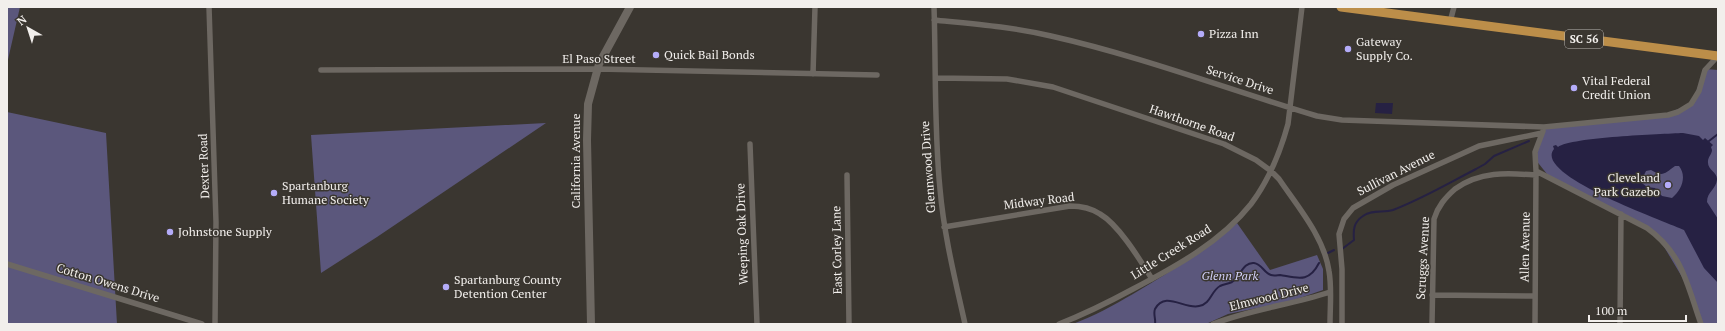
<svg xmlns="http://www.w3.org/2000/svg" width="1725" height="331" font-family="'PT Serif',serif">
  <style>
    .green { fill: #5b577c }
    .water { fill: #262143; fill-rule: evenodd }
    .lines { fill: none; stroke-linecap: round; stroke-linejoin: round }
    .stream { stroke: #262143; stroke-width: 2 }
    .minor { stroke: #6d6862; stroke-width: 5.5 }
    .secondary { stroke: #6d6862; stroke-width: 8 }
    .primary { stroke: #bc8e49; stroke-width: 9 }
    .poi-dot { fill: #b4acf9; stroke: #3a3630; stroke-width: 1.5 }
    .labels { text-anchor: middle; stroke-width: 3; stroke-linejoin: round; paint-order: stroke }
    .shield { fill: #3a3630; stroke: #bbb8b4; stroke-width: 1 }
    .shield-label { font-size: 11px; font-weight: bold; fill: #f2efec }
    .poi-label { font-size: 12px; fill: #f2efec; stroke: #3a3630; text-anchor: start }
    .street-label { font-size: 12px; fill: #f2efec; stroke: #3a3630 }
    .park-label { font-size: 12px; font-style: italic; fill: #d1cff7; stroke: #3a3630 }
  </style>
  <rect width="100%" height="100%" fill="#3a3630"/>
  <path class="green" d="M7 7H20L7 64Z
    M1705 69 1718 70V324H1703L1688 287 1657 235 1551 179 1535 159 1546 126 1658 117 1691 104Z
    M7 112 106 133 117 324H7Z
    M546 123 377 237 321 273 311 135Z
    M1237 223 1270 270 1317 255 1323 269V290L1291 301 1228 314 1206 324H1073C1094 316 1114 305 1133 294 1170 272 1204 250 1237 223Z"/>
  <path class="water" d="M1376 103H1393L1392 114 1375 113Z
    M1683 133 1699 136 1703 140 1705 138 1713 145 1711 147 1712 150C1712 154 1708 157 1708 161 1707 170 1718 172 1717 180 1716 189 1707 192 1707 202L1718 219V283L1704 268 1684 230C1668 222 1532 175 1554 149L1553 146 1556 145 1558 147C1572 137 1661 134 1683 133ZM1675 166H1679C1687 176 1682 190 1672 198L1662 196 1655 188 1647 187 1642 183V179L1646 171 1651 170C1663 177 1664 174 1675 166Z"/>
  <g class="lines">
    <path class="stream" d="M1709 141 1718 134
      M1342 249 1354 240C1353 229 1354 222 1363 216 1372 209 1383 213 1393 210 1422 199 1449 183 1476 169L1485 164 1494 156 1529 141
      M1328 253 1334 250
      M1155 324C1156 319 1153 314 1155 309 1165 290 1185 310 1199 306 1211 304 1211 291 1220 286 1224 284 1228 284 1232 282 1240 277 1243 262 1254 263 1262 264 1264 273 1271 275 1274 276 1278 275 1280 275 1298 278 1309 283 1319 263"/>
    <path class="minor" d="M209 7 216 222 215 324
      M934 7C936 68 934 129 940 189 944 235 955 279 965 324
      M934 20C974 24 1013 27 1051 36 1140 56 1230 90 1317 116L1342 120 1544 127 1668 115 1678 112 1691 104 1699 91 1705 70 1718 56
      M1450 22 1454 7
      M321 70 597 69 877 75
      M813 74 815 7
      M936 78 1007 79 1053 87 1224 144 1256 160 1271 171 1279 179C1298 207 1324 237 1329 271 1332 288 1330 307 1330 324
      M1543 131 1535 152 1536 171 1647 228C1683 254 1687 285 1701 324
      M750 144 757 324
      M847 175 849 324
      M944 227 1070 206C1081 206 1091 208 1100 214 1119 225 1140 260 1152 279
      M7 264 202 324
      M1432 295 1535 296
      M1059 324C1085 314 1109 302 1133 289 1175 267 1221 242 1251 204 1269 180 1280 153 1288 124L1302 7
      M1213 324C1251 309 1291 305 1330 292
      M1342 324V269L1339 234 1344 219 1353 208 1393 185 1479 146 1542 133
      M1432 324 1434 219C1438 206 1445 198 1455 189 1480 171 1507 173 1536 175
      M1535 324 1536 172
      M1620 324 1621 214"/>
    <path class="secondary" d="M591 324 587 140 588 104 599 64 630 7"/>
    <path class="primary" d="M1341 7 1718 56"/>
  </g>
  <g class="poi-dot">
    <circle cx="1201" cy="34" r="4"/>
    <circle cx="1348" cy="49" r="4"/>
    <circle cx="656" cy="55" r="4"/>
    <circle cx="1574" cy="88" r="4"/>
    <circle cx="1668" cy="185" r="4"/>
    <circle cx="274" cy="193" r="4"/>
    <circle cx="170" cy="232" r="4"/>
    <circle cx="446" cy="287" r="4"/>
  </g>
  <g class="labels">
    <rect class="shield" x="1565" y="30" width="38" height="18" rx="3"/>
    <g class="shield-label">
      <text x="1584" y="43">SC 56</text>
    </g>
    <g class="poi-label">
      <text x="1209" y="38">Pizza Inn</text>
      <text x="1356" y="46">Gateway<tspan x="1356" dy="14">Supply Co.</tspan></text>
      <text x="664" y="59">Quick Bail Bonds</text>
      <text x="1582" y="85">Vital Federal<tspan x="1582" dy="14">Credit Union</tspan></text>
      <text x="1660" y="182" text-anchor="end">Cleveland<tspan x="1660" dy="14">Park Gazebo</tspan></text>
      <text x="282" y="190">Spartanburg<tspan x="282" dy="14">Humane Society</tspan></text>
      <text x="178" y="236">Johnstone Supply</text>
      <text x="454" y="284">Spartanburg County<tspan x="454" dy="14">Detention Center</tspan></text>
    </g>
    <g class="street-label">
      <text x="599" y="63">El Paso Street</text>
      <text transform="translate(1240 80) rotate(18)" y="4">Service Drive</text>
      <text transform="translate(1192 123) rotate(19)" y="4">Hawthorne Road</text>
      <text transform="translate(576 161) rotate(-90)" y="4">California Avenue</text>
      <text transform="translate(204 166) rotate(-92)" y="4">Dexter Road</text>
      <text transform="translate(928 167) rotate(-94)" y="4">Glennwood Drive</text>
      <text transform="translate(1396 173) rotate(-27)" y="4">Sullivan Avenue</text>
      <text transform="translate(1039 201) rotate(-7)" y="4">Midway Road</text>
      <text transform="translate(742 234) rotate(-92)" y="4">Weeping Oak Drive</text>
      <text transform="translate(1525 247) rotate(-89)" y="4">Allen Avenue</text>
      <text transform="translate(837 250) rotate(-91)" y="4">East Corley Lane</text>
      <text transform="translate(1171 252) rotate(-32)" y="4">Little Creek Road</text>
      <text transform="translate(1423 258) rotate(-87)" y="4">Scruggs Avenue</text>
      <text transform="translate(108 283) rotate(17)" y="4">Cotton Owens Drive</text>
      <text transform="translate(1269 297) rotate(-14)" y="4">Elmwood Drive</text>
    </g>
    <g class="park-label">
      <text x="1230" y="280">Glenn Park</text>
    </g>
  </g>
  <rect width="1725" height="331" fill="none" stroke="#f2efec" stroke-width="16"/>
  <g transform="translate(28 28) rotate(321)" stroke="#3a3630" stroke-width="3" paint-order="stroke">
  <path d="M0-3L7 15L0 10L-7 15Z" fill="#f2efec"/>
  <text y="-6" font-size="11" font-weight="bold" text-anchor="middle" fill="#f2efec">N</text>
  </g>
  <path d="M1589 315v6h97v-6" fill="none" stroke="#f2efec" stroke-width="2"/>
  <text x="1595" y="315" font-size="12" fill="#f2efec" stroke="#3a3630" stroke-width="3" paint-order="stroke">100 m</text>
</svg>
